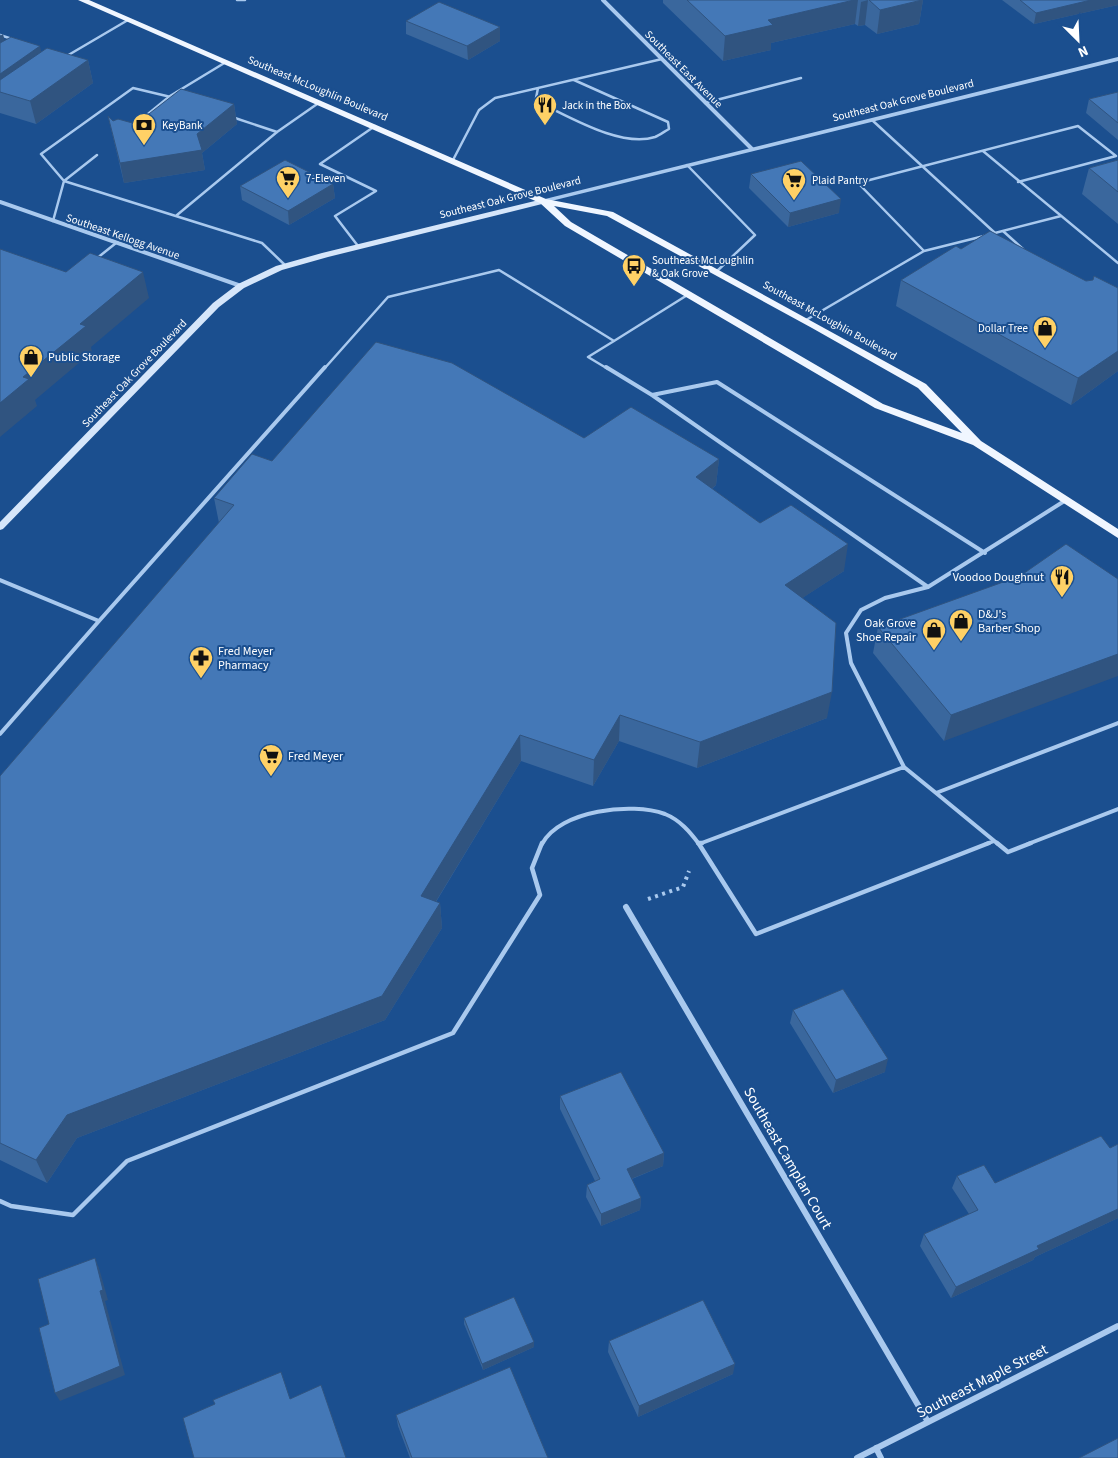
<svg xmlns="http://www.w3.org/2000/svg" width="1118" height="1458" font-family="'Source Sans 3',sans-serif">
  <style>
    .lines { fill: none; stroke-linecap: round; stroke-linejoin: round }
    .path { stroke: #a9c9ee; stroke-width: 4; stroke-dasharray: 3 4.5; stroke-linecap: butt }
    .service-far2 { stroke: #a9c9ee; stroke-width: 2.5 }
    .service-far1 { stroke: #a9c9ee; stroke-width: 4 }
    .service { stroke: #a9c9ee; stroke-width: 4.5 }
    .minor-far1 { stroke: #a9c9ee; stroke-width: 4 }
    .minor { stroke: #a9c9ee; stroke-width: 6 }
    .tertiary { fill: #a9c9ee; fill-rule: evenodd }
    .secondary { fill: #d6e6fa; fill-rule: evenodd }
    .primary { fill: #f0f6ff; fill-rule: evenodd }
    .wall { fill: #3a679d }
    .shaded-wall { fill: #305480 }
    .building { fill: #4478b7; stroke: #305480 }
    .labels { text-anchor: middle; stroke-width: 4; stroke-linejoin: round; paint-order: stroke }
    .far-street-label { font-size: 11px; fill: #fff; stroke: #1b4f8f }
    .far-poi-label { font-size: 11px; fill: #fff; stroke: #1b4f8f; text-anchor: start }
    .poi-label { font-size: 12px; fill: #fff; stroke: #1b4f8f; text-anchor: start }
    .near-street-label { font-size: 15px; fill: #fff; stroke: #1b4f8f }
  </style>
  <rect width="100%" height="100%" fill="#1b4f8f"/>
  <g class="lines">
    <path class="path" d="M648 899 683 887 689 871"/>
    <path class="service-far2" d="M237 0H245
      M0 35 12 39
      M65 57 128 20
      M538 88 536 98 540 103C570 117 621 148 655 137 660 135 665 131 669 129L668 122 574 80
      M175 98 133 88 41 154 64 181 262 243 286 266
      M705 103 801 78
      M232 117 277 132
      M872 120 995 233
      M132 127 170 96 226 62
      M983 151 1118 263
      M453 160 479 110 495 98 662 59
      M687 165 755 235 716 272
      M177 215 277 132 320 102
      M53 221 64 181 97 155
      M1003 231 1023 249
      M991 234 1061 216
      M358 246 335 216 376 191 320 164 375 126
      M924 251 858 183 1078 126 1116 156 1018 182
      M96 259 116 243
      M806 320 924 251 984 236
      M324 369 388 297 499 270 614 341 689 294
      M608 369 588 357 614 341"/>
    <path class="service-far1" d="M606 367 652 395 928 587
      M652 395 717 382 985 553
      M0 580 99 621 325 367
      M0 734 99 621
      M904 767 936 793 1118 723
      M936 793 998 844
      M542 844C560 810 632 802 665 814 680 820 690 832 699 844L904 767 851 663 846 633 861 610 885 598 928 587 1066 500
      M986 844 994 841
      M1028 844 1118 809"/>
    <path class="service" d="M698 843H702
      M997 843 1008 852 1031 843
      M699 844 756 934 989 843
      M0 1201 11 1206 73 1215 127 1161 453 1033 540 895 532 868 542 843"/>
    <path class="minor-far1" d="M603 0 752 149
      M0 202 241 286"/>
    <path class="minor" d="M626 907 928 1422
      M876 1448 881 1458
      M857 1458 1118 1326"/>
    <path class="tertiary" d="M1118 57V61L543 203 540 201 541 200Z"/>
    <path class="secondary" d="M543 199 547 201 546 203 328 257 282 270 244 288 219 307 3 529 0 530V522L213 303 238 284 276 266 322 253Z"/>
    <path class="primary" d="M78 0H89L546 199 613 212 926 384 981 441 1118 529V538L973 445 875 408 565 226 540 203ZM554 206 607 216 812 328 918 388 962 433 883 404 571 222Z"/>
  </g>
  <path class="wall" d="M663 0H923L919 24 877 34 865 25 858 26 855 24 771 43V50L723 61 663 3Z
    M1002 0H1118V5L1034 24Z
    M406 21 500 27V41L468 60 406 34Z
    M0 34 4 40 41 52 88 60 93 83 36 124 0 113Z
    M1118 92V140L1086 113 1089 99Z
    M234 104 237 124 202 153 205 170 124 183 108 116 113 121 136 124Z
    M1118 160V224L1082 194 1089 168Z
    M751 174 839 213 788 227 749 188Z
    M333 184 335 198 289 225 242 200 240 186Z
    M961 249 1086 281 1093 280 1094 276 1118 288V371L1071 405 896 306 901 280Z
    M584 438 719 459 716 485 712 489 760 523 844 571 802 598 827 718 697 768 619 741 593 786 521 761 436 902 440 903 442 928 385 1020 77 1138 47 1183 0 1160V776L219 523 214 498 272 461Z
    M1118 579 944 741 873 653 878 627Z
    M793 1010 885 1072 833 1093 790 1023Z
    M560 1096 664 1153 663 1166 632 1179 641 1198 640 1210 601 1226 586 1197 587 1185 595 1181 560 1109Z
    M1118 1144V1218L1035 1257 1033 1260 951 1298 920 1246 924 1234 969 1214 952 1188 957 1176 995 1183 1110 1148Z
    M464 1318 534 1347 483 1370 464 1324Z
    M609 1341 733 1374 638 1417 608 1352Z
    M396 1415 548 1458H410L398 1426Z"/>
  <path class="shaded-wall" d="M854 0H858L855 24 771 43V50L723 61 725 36 768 20Z
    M868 0 865 25 858 26 861 2Z
    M923 0 919 24 877 34 880 10Z
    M1091 0H1118V5L1034 24 1036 13Z
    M500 27V41L468 60 467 46Z
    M3 34 9 57 0 63V36Z
    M40 46 45 68 0 92V74Z
    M88 60 93 83 36 124 30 101Z
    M234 104 237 124 202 153 205 170 124 183 120 163 197 134Z
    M333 184 335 198 289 225 288 211Z
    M841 199 839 213 788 227 790 213Z
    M143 272 149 298 91 347 92 352 35 400 37 406 0 437V403L23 377 80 324Z
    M1118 351V371L1071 405 1078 378Z
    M719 459 716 485 694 504 696 477Z
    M848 544 844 571 781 612 785 585Z
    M1118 654V676L944 741 951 715Z
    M832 692 827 718 697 768 700 742Z
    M620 715 619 741 593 786 594 760Z
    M520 735 521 761 424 921 421 896Z
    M440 903 442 928 385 1020 77 1138 47 1183 36 1160 67 1115Z
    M888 1059 885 1072 833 1093 836 1080Z
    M664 1153 663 1166 626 1181 627 1169Z
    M641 1198 640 1210 601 1226V1214Z
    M1118 1209V1218L1035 1257 1033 1260 951 1298 956 1287 1037 1246Z
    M95 1258 99 1268 108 1300 105 1301 125 1375 60 1401 55 1393Z
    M534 1342V1347L483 1370 482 1364Z
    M735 1364 733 1374 638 1417 639 1406Z"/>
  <path class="building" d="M687 0H854L768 20 773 25 725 36Z
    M869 0H922L880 10Z
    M1020 0H1091L1036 13Z
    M439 2 500 27 467 46 406 21Z
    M11 37 40 46 0 74V43Z
    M47 48 88 60 30 101 0 92V80Z
    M181 89 234 104 197 134 202 150 120 163 108 116 113 121 118 119 136 124Z
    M1118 92V123L1089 99Z
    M285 160 333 184 288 211 240 186Z
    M1118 160V192L1089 168Z
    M801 161 841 199 790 213 751 174Z
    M990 231 1086 281 1093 280 1094 276 1118 288V351L1078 378 901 280 956 246 961 249Z
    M0 249 66 272 90 253 143 272 80 324 86 326 23 377 29 379 0 403Z
    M376 342 452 363 584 438 631 407 719 459 696 477 760 523 791 505 848 544 785 585 836 623 832 692 700 742 620 715 594 760 520 735 421 896 440 903 382 996 67 1115 36 1160 0 1143V776L234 505 214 498 252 454 272 461Z
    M1066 544 1118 579V654L951 715 878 627 1020 576Z
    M843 989 888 1059 836 1080 793 1010Z
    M621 1072 664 1153 627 1169 641 1198 601 1214 587 1185 600 1179 560 1096Z
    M1101 1136 1110 1148 1118 1144V1209L1037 1246 1039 1249 956 1287 924 1234 978 1210 957 1176 984 1165 995 1183Z
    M95 1258 103 1290 100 1291 120 1366 55 1393 39 1328 49 1324 38 1279Z
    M514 1297 534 1342 482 1364 464 1318Z
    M703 1300 735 1364 639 1406 609 1341Z
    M510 1367 548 1458H412L396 1415Z
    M281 1372 290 1399 321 1385 346 1458H194L183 1418 215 1404 213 1400Z
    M1118 1438V1458H1079Z"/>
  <defs>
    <g id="restaurant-pin" transform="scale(1.25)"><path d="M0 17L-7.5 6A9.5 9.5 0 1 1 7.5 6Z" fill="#ffd166" stroke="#1b4f8f"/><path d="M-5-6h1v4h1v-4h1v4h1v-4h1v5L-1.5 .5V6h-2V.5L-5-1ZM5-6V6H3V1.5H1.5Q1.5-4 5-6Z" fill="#111"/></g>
    <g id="bank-pin" transform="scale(1.25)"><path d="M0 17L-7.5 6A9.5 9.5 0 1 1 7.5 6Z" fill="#ffd166" stroke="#1b4f8f"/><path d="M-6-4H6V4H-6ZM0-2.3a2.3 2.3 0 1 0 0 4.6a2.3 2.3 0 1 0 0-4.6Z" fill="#111"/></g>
    <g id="supermarket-pin" transform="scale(1.25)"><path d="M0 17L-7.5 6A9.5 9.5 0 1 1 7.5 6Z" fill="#ffd166" stroke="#1b4f8f"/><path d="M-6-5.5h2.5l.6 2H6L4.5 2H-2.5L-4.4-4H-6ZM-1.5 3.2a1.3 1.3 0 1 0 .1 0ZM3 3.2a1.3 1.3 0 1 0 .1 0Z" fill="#111"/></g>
    <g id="bus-pin" transform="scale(1.25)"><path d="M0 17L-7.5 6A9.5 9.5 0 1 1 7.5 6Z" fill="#ffd166" stroke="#1b4f8f"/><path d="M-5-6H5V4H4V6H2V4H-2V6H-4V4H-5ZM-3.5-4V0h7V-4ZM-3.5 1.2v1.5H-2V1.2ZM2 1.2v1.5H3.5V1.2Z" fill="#111"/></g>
    <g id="shop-pin" transform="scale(1.25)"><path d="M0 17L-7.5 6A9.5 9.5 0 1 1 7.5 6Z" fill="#ffd166" stroke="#1b4f8f"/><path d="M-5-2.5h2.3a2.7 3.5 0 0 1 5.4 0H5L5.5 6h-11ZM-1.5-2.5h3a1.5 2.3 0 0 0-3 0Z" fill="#111"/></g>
    <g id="pharmacy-pin" transform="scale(1.25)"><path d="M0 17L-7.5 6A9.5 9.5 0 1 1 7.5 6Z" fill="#ffd166" stroke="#1b4f8f"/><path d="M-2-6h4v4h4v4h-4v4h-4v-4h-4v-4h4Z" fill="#111"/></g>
  </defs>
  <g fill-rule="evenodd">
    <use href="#restaurant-pin" x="545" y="105"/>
    <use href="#bank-pin" x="144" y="125"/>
    <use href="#supermarket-pin" x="288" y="178"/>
    <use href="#supermarket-pin" x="794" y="180"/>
    <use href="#bus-pin" x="634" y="266"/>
    <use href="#shop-pin" x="1045" y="328"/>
    <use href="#shop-pin" x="31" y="357"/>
    <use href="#restaurant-pin" x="1062" y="577"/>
    <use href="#shop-pin" x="961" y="621"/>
    <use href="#shop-pin" x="934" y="630"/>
    <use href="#pharmacy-pin" x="201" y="658"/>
    <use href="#supermarket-pin" x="271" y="756"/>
  </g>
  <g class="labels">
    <g class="far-street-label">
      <text transform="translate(684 69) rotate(45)" y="4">Southeast East Avenue</text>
      <text transform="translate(318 88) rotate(23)" y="4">Southeast McLoughlin Boulevard</text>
      <text transform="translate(903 100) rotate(-14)" y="4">Southeast Oak Grove Boulevard</text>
      <text transform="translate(510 197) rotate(-14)" y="4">Southeast Oak Grove Boulevard</text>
      <text transform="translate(123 236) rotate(19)" y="4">Southeast Kellogg Avenue</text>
      <text transform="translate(830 320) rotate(29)" y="4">Southeast McLoughlin Boulevard</text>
      <text transform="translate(134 373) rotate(-46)" y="4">Southeast Oak Grove Boulevard</text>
    </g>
    <g class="far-poi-label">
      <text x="562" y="109">Jack in the Box</text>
      <text x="162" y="129">KeyBank</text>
      <text x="306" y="182">7-Eleven</text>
      <text x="812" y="184">Plaid Pantry</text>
      <text x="652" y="264">Southeast McLoughlin<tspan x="652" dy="13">&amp; Oak Grove</tspan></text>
      <text x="1028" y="332" text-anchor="end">Dollar Tree</text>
    </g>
    <g class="poi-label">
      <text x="48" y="361">Public Storage</text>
      <text x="1044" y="581" text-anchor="end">Voodoo Doughnut</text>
      <text x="978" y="618">D&amp;J's<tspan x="978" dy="14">Barber Shop</tspan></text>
      <text x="916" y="627" text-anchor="end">Oak Grove<tspan x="916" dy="14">Shoe Repair</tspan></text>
      <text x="218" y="655">Fred Meyer<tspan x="218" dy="14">Pharmacy</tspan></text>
      <text x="288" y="760">Fred Meyer</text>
    </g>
    <g class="near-street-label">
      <text transform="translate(788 1158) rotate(60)" y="5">Southeast Camplan Court</text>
      <text transform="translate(982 1381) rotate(-27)" y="5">Southeast Maple Street</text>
    </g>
  </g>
  <g transform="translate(1078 40) rotate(156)" stroke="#1b4f8f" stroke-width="4" paint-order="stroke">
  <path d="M0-4L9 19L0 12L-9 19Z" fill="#ffffff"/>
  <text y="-8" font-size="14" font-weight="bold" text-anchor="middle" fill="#ffffff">N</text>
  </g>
</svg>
